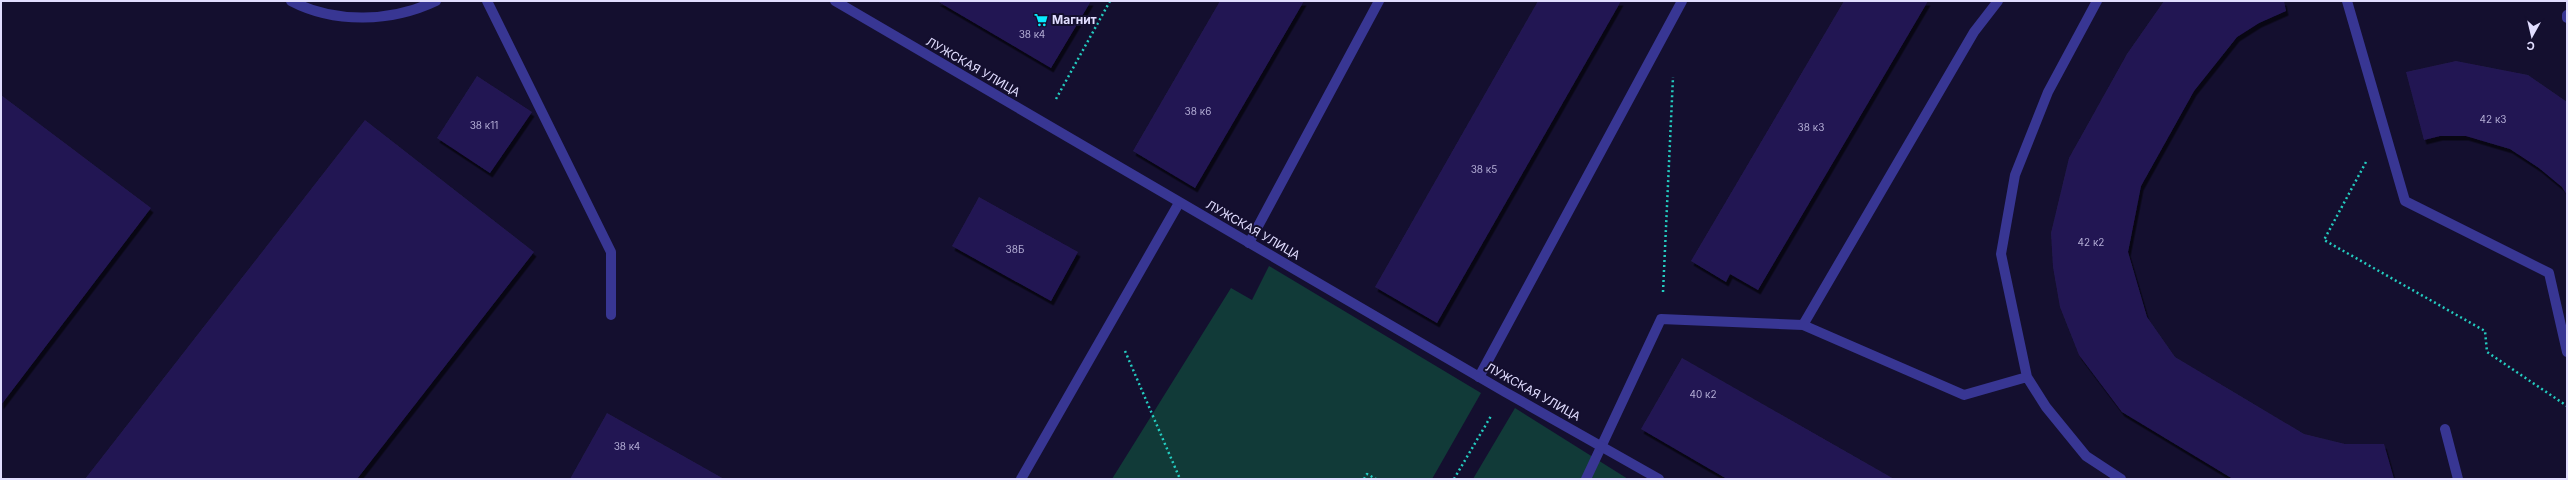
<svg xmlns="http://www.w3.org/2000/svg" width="2568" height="480" font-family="Inter,sans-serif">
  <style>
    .green { fill: #113a38 }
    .building { fill: #241952; filter: url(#shadow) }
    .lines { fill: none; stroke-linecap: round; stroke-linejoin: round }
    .path { stroke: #24ccc0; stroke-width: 2.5; stroke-dasharray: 2 3; stroke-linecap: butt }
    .service { stroke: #383693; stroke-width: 10 }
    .minor { stroke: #383693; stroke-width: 10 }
    .labels { text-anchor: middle; stroke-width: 4; stroke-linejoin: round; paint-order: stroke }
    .number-label { font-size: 10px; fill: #b2acd4 }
    .poi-label { font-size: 12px; font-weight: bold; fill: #e1ddff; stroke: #140f2f; text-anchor: start }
    .street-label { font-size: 12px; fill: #e1ddff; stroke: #140f2f }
  </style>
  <defs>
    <filter id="shadow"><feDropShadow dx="2.5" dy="4.5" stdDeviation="0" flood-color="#0009"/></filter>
  </defs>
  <rect width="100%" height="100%" fill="#140f2f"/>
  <path class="green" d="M1269 266 1481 393 1432 479H1112L1231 288 1252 300Z
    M1515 408 1628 479H1473Z"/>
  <path class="building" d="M937 1H1091L1051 68Z
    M1220 1H1304L1195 188 1133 151Z
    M1538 1H1621L1437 323 1375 287Z
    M1844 1H1928L1758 290 1730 274 1726 282 1691 261Z
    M2164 1H2284L2286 11 2259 23 2237 37 2194 91 2141 186 2128 252 2147 317 2175 357 2304 434 2345 444H2384L2394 479H2233L2122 412 2079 355 2060 307 2053 267 2051 233 2069 158 2127 54Z
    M2456 61 2528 75 2567 102V195L2562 187 2539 168 2510 149 2466 136H2440L2424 140 2406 72Z
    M477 76 532 112 490 173 437 138Z
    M1 95 151 208 1 405Z
    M365 120 534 252 357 479H85Z
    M979 197 1078 252 1051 301 952 246Z
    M1682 358 1894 479H1727L1696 461 1641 429Z
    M607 413 724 479H570Z"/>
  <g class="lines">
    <path class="path" d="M1056 99 1110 1
      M2366 162 2324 240 2485 331 2487 352 2567 406
      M1663 292 1673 77
      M1125 351 1180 479
      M1364 479 1367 474 1376 479
      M1454 479 1491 416"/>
    <path class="service" d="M487 1 611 252V315
      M2097 1 2048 92 2015 175 2001 254 2027 377 2046 407 2086 456 2121 479
      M2347 1 2405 201 2549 273 2567 352
      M2567 15V18
      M1249 243 1379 1
      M1803 325 1974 32 1998 1
      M1479 377 1682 1
      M2445 429 2458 479
      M1021 479 1179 203
      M1586 479 1661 319 1803 325 1964 395 2027 377"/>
    <path class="minor" d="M291 1C335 24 392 22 436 1
      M835 1 1505 392 1659 479"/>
  </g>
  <defs>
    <g id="supermarket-bare" transform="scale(1.08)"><path d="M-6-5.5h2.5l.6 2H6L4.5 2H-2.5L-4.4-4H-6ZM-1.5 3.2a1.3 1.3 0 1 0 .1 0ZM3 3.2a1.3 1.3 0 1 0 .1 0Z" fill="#09eaff" stroke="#140f2f" stroke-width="2.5" paint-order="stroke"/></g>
  </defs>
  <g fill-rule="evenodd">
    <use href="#supermarket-bare" x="1041" y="20"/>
  </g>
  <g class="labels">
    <g class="number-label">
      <text x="1032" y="38">38 к4</text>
      <text x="1198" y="115">38 к6</text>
      <text x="2493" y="123">42 к3</text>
      <text x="484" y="129">38 к11</text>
      <text x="1811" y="131">38 к3</text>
      <text x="1484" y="173">38 к5</text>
      <text x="2091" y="246">42 к2</text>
      <text x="1015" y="253">38Б</text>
      <text x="1703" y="398">40 к2</text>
      <text x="627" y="450">38 к4</text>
    </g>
    <g class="poi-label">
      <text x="1052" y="24">Магнит</text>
    </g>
    <g class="street-label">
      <text transform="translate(973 67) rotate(30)" y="4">ЛУЖСКАЯ УЛИЦА</text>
      <text transform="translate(1253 230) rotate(30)" y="4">ЛУЖСКАЯ УЛИЦА</text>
      <text transform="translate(1533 392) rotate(29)" y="4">ЛУЖСКАЯ УЛИЦА</text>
    </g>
  </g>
  <rect width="2568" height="480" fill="none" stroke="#e1ddff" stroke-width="4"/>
  <g transform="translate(2532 36) rotate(188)" stroke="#140f2f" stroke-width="3" paint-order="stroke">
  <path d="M0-3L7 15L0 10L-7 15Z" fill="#e1ddff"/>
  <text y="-6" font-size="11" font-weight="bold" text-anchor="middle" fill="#e1ddff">С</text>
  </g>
</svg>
